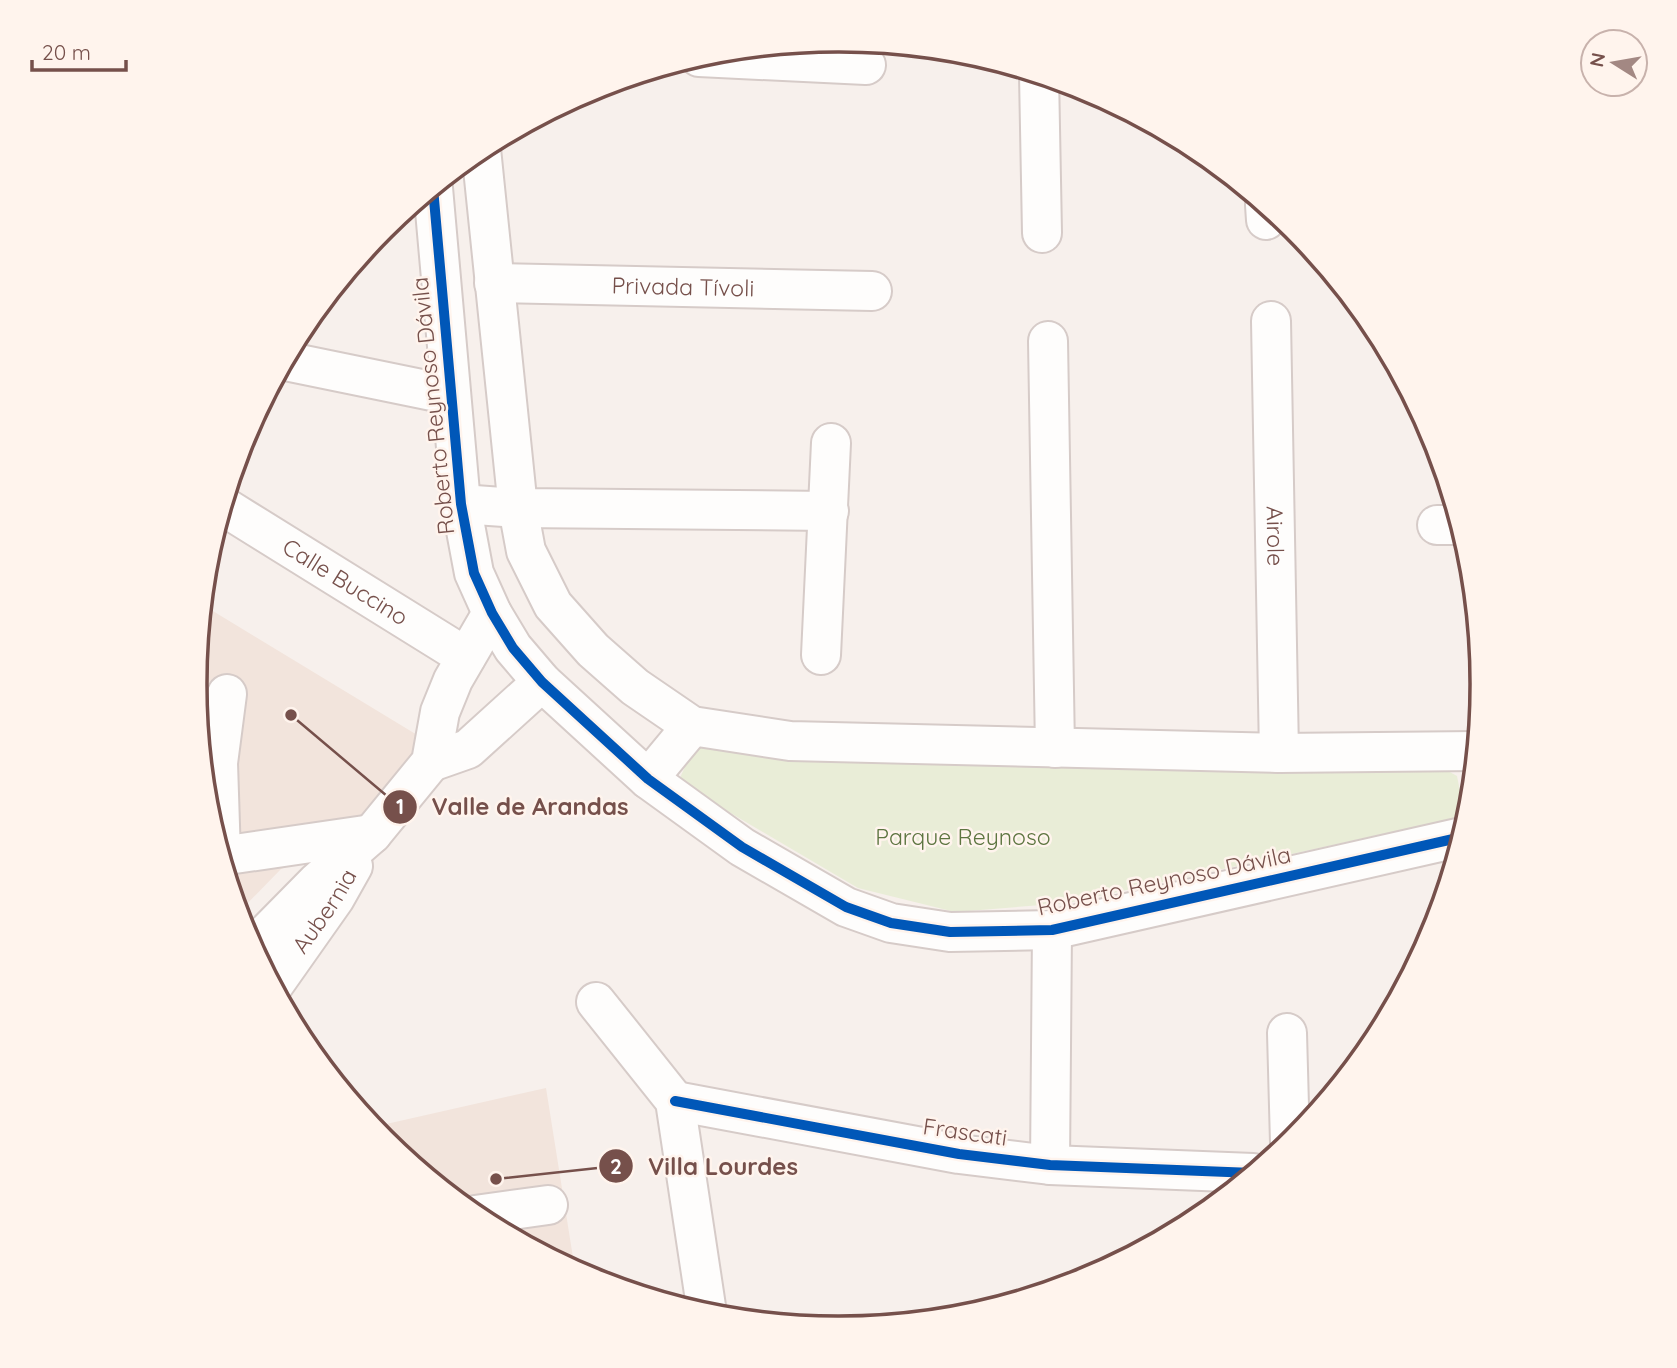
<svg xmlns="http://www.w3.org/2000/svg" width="1677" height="1368" font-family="Quicksand,sans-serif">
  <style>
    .residential { fill: #f2e4dc }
    .green { fill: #e9edd7 }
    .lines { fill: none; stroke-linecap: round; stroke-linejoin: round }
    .minor-casing { stroke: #d6cbc8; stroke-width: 42 }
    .minor { stroke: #fefdfc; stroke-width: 38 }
    .cycleway-casing { stroke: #fff4ed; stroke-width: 15 }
    .cycleway { stroke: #0057b8; stroke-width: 10 }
    .labels { text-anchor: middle; stroke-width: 5; stroke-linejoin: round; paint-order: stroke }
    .street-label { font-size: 23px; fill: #76504b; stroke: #fff4ed }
    .park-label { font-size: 23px; fill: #5d7540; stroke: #fff4ed }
    .rim { fill: none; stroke: #76504b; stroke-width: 3.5 }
    .leader { fill: none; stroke: #76504b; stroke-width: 2.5 }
    .callout-dot { fill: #76504b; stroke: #fff4ed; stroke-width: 2.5 }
    .mark-label { font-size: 21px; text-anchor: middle; font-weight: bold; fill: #fff }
    .callout-label { font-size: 24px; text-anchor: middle; font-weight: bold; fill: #76504b; stroke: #fff4ed; stroke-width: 5; stroke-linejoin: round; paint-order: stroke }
  </style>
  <rect width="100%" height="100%" fill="#f7f0ec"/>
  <path class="residential" d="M203 605 437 747 341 846 281 869 238 913 207 809 195 684Z
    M546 1088 575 1270 481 1219 383 1139 373 1127Z"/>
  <path class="green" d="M696 743 1423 757 1457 776 1465 816 1067 903 955 912 858 888 678 782Z"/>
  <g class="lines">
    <g class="minor-casing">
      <g id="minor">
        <path d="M699 57 866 65"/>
        <path d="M1039 75 1042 233"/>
        <path d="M481 149 518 508 526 551 553 605 593 650 635 687 692 726 790 741 1279 753 1476 751"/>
        <path d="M433 188 461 504 474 573 492 613 513 648 542 682 648 779 742 847 846 907 891 923 950 932 1052 930 1462 837"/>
        <path d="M1265 205 1266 220"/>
        <path id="s1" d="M494 283 872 291"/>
        <path id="s2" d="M1271 321 1279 753"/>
        <path d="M1048 341 1055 748"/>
        <path d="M285 361 451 395"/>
        <path d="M461 504 518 508 829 511"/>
        <path id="s3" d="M223 506 466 657"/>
        <path d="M1437 525H1460"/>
        <path d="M821 655 831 443"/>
        <path d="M431 762 468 749 542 682"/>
        <path d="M648 779 692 726"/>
        <path d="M221 856 218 763 227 694"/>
        <path d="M221 856 372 834"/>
        <path d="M253 947 317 882 372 834 431 762 440 712 453 680 492 613"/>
        <path id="s4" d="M273 986 335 898 353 866"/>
        <path d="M596 1002 675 1101 707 1313"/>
        <path d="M1287 1033 1290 1143"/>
        <path d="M675 1101 959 1154 1050 1165 1253 1173"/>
        <path d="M1050 1165 1052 930"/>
        <path d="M475 1215 548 1205"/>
      </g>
    </g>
    <use href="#minor" class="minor"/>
    <g class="cycleway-casing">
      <path id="cycleway" d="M433 188 461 504 474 573 492 613 513 648 542 682 648 779 742 847 846 907 891 923 950 932 1052 930 1462 837
        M675 1101 959 1154 1050 1165 1253 1173"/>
    </g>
    <use href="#cycleway" class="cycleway"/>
  </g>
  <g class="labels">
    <g class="street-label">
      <text dy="8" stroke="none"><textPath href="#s1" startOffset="189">Privada Tívoli</textPath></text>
      <text transform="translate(433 406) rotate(-96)" y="8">Roberto Reynoso Dávila</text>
      <text dy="8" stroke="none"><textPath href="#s2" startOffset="215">Airole</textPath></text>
      <text dy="8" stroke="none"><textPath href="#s3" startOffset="144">Calle Buccino</textPath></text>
      <text transform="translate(1164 881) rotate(-12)" y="8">Roberto Reynoso Dávila</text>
      <text dy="8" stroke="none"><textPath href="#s4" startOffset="91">Aubernia</textPath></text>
      <text transform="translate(965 1132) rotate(8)" y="8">Frascati</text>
    </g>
    <g class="park-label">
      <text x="963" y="845">Parque Reynoso</text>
    </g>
  </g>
  <path d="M0 0H1677V1368H0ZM838 52H839A631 631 0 0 1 1470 683V685A631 631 0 0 1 839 1316H838A631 631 0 0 1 207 685V683A631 631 0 0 1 838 52Z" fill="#fff4ed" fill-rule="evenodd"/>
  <path class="rim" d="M838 52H839A631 631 0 0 1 1470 683V685A631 631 0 0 1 839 1316H838A631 631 0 0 1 207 685V683A631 631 0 0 1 838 52Z"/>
  <path class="leader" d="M291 715L400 807M496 1179L616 1166"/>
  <g class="callout-dot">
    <circle cx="291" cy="715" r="7"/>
    <circle cx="496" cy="1179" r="7"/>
    <circle cx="400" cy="807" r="18"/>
    <circle cx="616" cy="1166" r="18"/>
  </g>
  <g class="mark-label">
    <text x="400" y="814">1</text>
    <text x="616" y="1174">2</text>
  </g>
  <g class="callout-label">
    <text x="530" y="815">Valle de Arandas</text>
    <text x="723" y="1175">Villa Lourdes</text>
  </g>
  <g transform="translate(1614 63) rotate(281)"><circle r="33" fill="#fff4ed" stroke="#c8b2ac" stroke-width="2"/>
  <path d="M0-5L12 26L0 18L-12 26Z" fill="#a38883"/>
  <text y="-10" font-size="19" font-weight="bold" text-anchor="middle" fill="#76504b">N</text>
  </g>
  <path d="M32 60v10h94v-10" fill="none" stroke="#76504b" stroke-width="3.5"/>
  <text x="42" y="60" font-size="21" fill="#76504b" stroke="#fff4ed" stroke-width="5" paint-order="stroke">20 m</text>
</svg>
